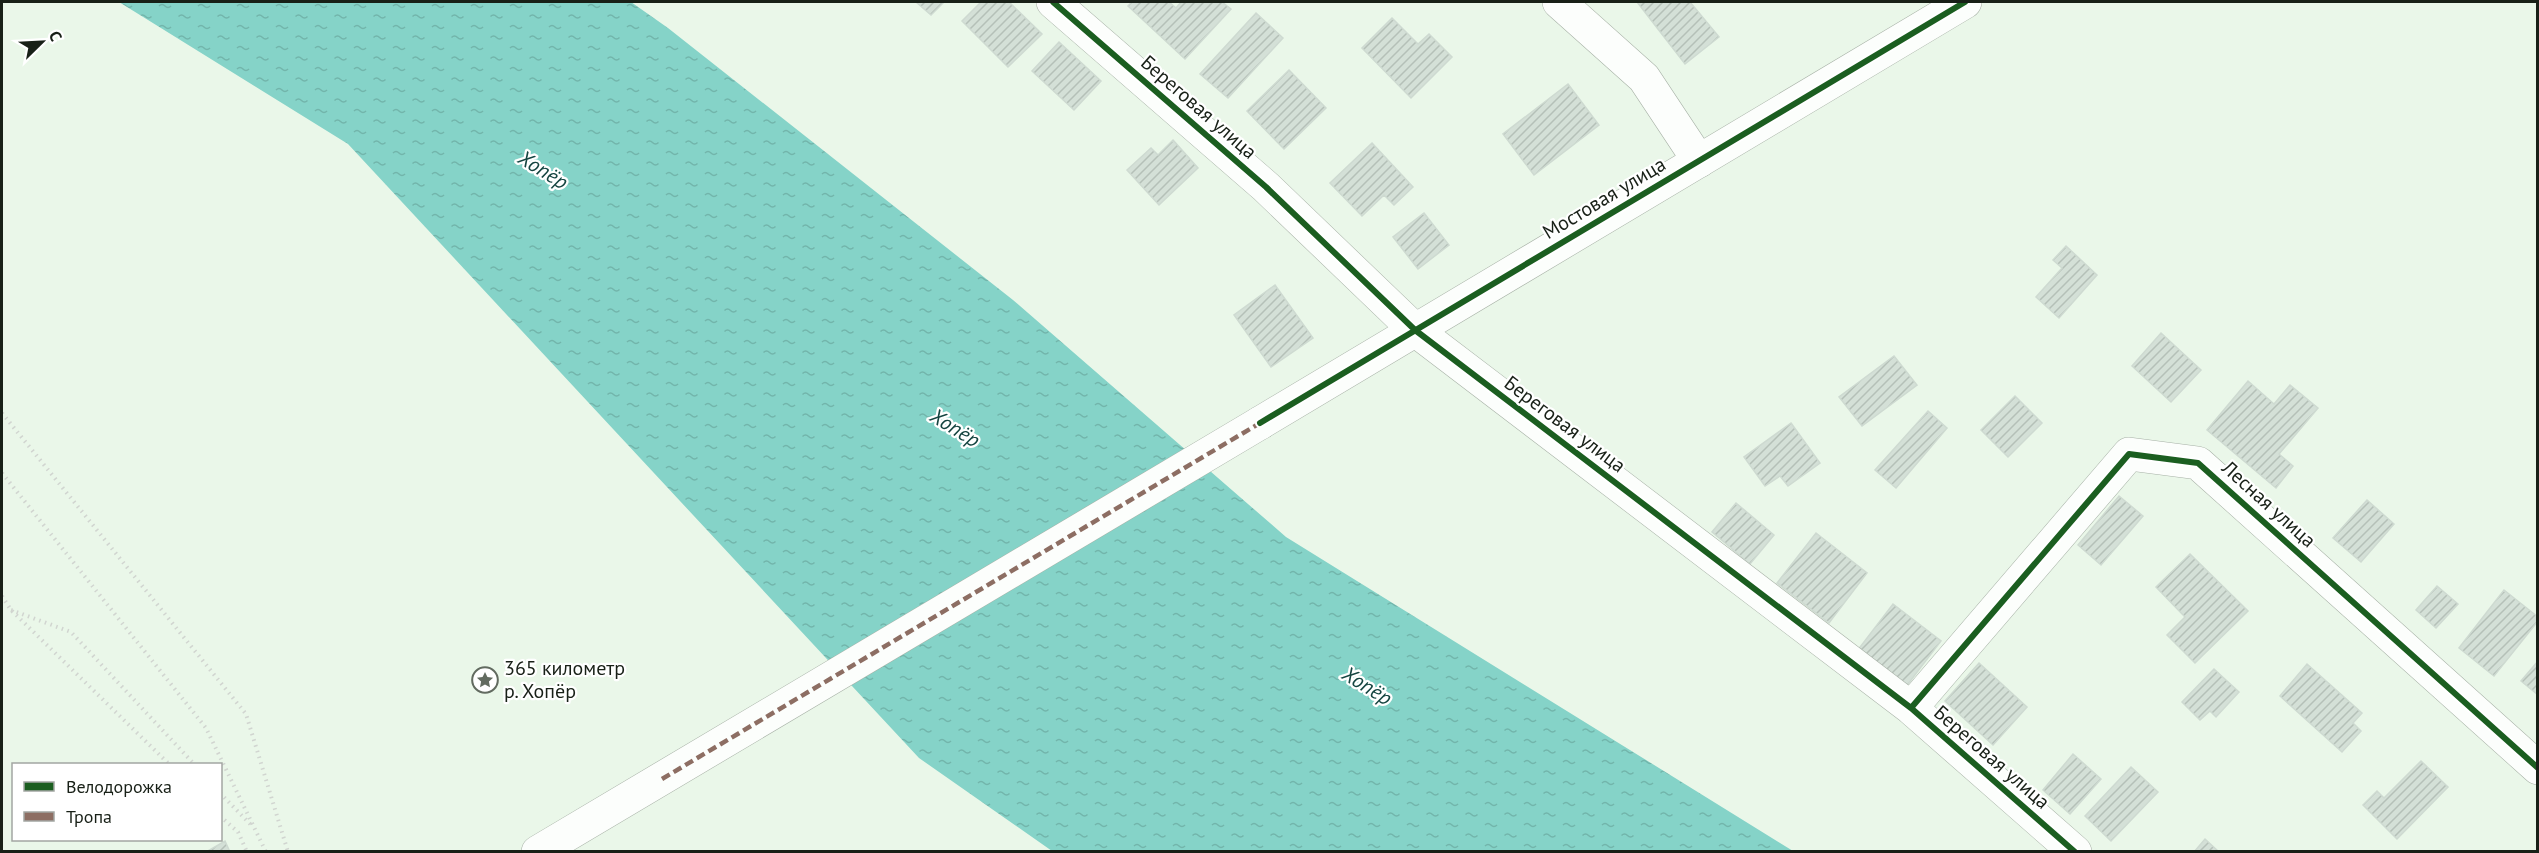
<svg xmlns="http://www.w3.org/2000/svg" width="2539" height="853" font-family="'PT Sans',sans-serif">
  <style>
    .water { fill: url(#water-ripples) }
    .building { fill: url(#building-hatch); stroke: #cedad1; stroke-width: 1.5 }
    .lines { fill: none; stroke-linecap: round; stroke-linejoin: round }
    .street-casing { stroke: #a7b1a6; stroke-width: 34 }
    .secondary-casing { stroke: #a7b1a6; stroke-width: 34 }
    .path { stroke: #d1d5d0; stroke-width: 4; stroke-dasharray: 1.5 4.5; stroke-linecap: butt }
    .street { stroke: #fcfefc; stroke-width: 33 }
    .secondary { stroke: #fcfefc; stroke-width: 33 }
    .quiet { stroke: #8d6e63; stroke-width: 4.5; stroke-dasharray: 9 4.5; stroke-linecap: butt }
    .cycleway-casing { stroke: #fff; stroke-width: 10 }
    .cycleway { stroke: #1b5e20; stroke-width: 6 }
    .labels { text-anchor: middle; stroke-width: 4.5; stroke-linejoin: round; paint-order: stroke }
    .street-label { font-size: 20px; fill: #182017; stroke: #fff }
    .poi-label { font-size: 20px; fill: #182017; stroke: #fff; text-anchor: start }
    .water-label { font-size: 21px; font-style: italic; fill: #154541; stroke: #fff }
  </style>
  <defs>
    <pattern id="water-ripples" width="26" height="14" patternUnits="userSpaceOnUse" patternTransform="scale(1.5)"><rect width="26" height="14" fill="#85d3c8"/><path d="M2 4q2-2 4 0t4 0M15 11q2-2 4 0t4 0" fill="none" stroke="#72b5ab"/></pattern>
    <pattern id="building-hatch" width="6" height="6" patternUnits="userSpaceOnUse" patternTransform="scale(1.5)"><rect width="6" height="6" fill="#d4e0d7"/><path d="M-1 1l2-2M0 6l6-6M5 7l2-2" fill="none" stroke="#b5c0b8"/></pattern>
  </defs>
  <rect width="100%" height="100%" fill="#eaf7e9"/>
  <path class="water" d="M119 2H631L668 28 1013 300 1286 537 1793 851H1052L919 758 348 144Z"/>
  <path class="building" d="M916 2H944L931 15Z
    M981 2H1009L1042 34 1008 67 962 21Z
    M1132 2H1169L1176 8 1181 2H1222L1231 9 1185 59 1128 6Z
    M1637 2H1690L1719 37 1685 64Z
    M1256 13 1283 38 1228 98 1200 74Z
    M1392 18 1418 44 1429 34 1452 57 1411 98 1362 48Z
    M1059 42 1101 81 1074 110 1032 71Z
    M1289 70 1326 108 1284 149 1247 111Z
    M1568 84 1599 125 1534 175 1503 134Z
    M1173 140 1198 168 1159 205 1127 170 1151 148 1158 155Z
    M1372 143 1413 187 1394 205 1384 195 1362 216 1330 183Z
    M1424 213 1449 245 1418 269 1393 237Z
    M2066 246 2097 275 2059 318 2036 297 2062 268 2053 260Z
    M1275 285 1313 338 1271 367 1234 315Z
    M2161 333 2201 370 2171 402 2132 366Z
    M1894 356 1917 385 1862 426 1839 397Z
    M2248 381 2274 404 2290 385 2318 408 2279 454 2293 466 2276 488 2207 430Z
    M2015 396 2042 423 2008 457 1981 430Z
    M1928 411 1947 428 1896 488 1875 470Z
    M1791 423 1820 463 1788 486 1780 476 1765 486 1744 457Z
    M2119 496 2143 516 2101 565 2078 545Z
    M2367 500 2394 524 2361 562 2333 538Z
    M1736 503 1774 535 1750 564 1712 532Z
    M1816 533 1867 573 1829 623 1777 583Z
    M2190 554 2248 611 2195 663 2167 635 2185 617 2156 587Z
    M2437 586 2458 604 2436 628 2416 610Z
    M2504 590 2538 617V621L2494 676 2459 648Z
    M1893 604 1941 641 1905 688 1857 651Z
    M2538 661V695L2521 681Z
    M1979 663 2027 707 1993 745 1945 701Z
    M2307 664 2362 713 2353 723 2361 731 2342 752 2280 696Z
    M2214 669 2239 692 2216 717 2210 711 2200 720 2182 702Z
    M2073 754 2101 779 2070 814 2043 790Z
    M2421 761 2448 787 2397 839 2363 805 2377 791 2384 798Z
    M2131 767 2158 792 2111 841 2085 816Z
    M2205 839 2219 852H2194Z
    M225 841 230 852H206Z"/>
  <g class="lines">
    <g class="street-casing">
      <path id="street" d="M1053 2 1266 187 1415 330 1911 708 2075 852
        M1559 2 1644 78 1699 161
        M1911 708 2129 454 2198 463 2538 768
        M538 852 1260 423"/>
    </g>
    <g class="secondary-casing">
      <path id="secondary" d="M1260 423 1965 2"/>
    </g>
    <path class="path" d="M2 413 246 714 288 852
      M2 473 206 728 266 852
      M2 596 11 610 169 764
      M11 610 71 632 194 764
      M220 793 253 827
      M220 816 238 832 247 852"/>
    <use href="#street" class="street"/>
    <use href="#secondary" class="secondary"/>
    <path class="quiet" d="M662 779 1260 423"/>
    <g class="cycleway-casing">
      <path id="cycleway" d="M1053 2 1266 187 1415 330 1911 708 2075 852
        M1260 423 1965 2
        M1911 708 2129 454 2198 463 2538 768"/>
    </g>
    <use href="#cycleway" class="cycleway"/>
  </g>
  <defs>
    <g id="sight-ring" transform="scale(1.35)"><circle r="9.5" fill="#fff" stroke="#626b60" stroke-width="1.5"/><path d="M0-6L1.8-2.2L6-1.7L2.9 1.2L3.7 5.4L0 3.3L-3.7 5.4L-2.9 1.2L-6-1.7L-1.8-2.2Z" fill="#626b60"/></g>
  </defs>
  <g fill-rule="evenodd">
    <use href="#sight-ring" x="485" y="680"/>
  </g>
  <g class="labels">
    <g class="street-label">
      <text transform="translate(1199 107) rotate(41)" y="7">Береговая улица</text>
      <text transform="translate(1604 198) rotate(-31)" y="7">Мостовая улица</text>
      <text transform="translate(1565 424) rotate(37)" y="7">Береговая улица</text>
      <text transform="translate(2269 504) rotate(42)" y="7">Лесная улица</text>
      <text transform="translate(1992 757) rotate(41)" y="7">Береговая улица</text>
    </g>
    <g class="poi-label">
      <text x="504" y="675">365 километр<tspan x="504" dy="23">р. Хопёр</tspan></text>
    </g>
    <g class="water-label">
      <text transform="translate(543 170) rotate(32)" y="7">Хопёр</text>
      <text transform="translate(955 428) rotate(32)" y="7">Хопёр</text>
      <text transform="translate(1367 686) rotate(32)" y="7">Хопёр</text>
    </g>
  </g>
  <rect width="2539" height="853" fill="none" stroke="#182017" stroke-width="6"/>
  <rect x="12" y="763" width="210" height="78" fill="#ffffff" stroke="#a3a6a2" stroke-width="1.5"/>
  <rect x="24" y="782" width="30" height="9" fill="#1b5e20" stroke="#a3a6a2" stroke-width="1.5"/>
  <text x="66" y="793" font-size="18" fill="#182017">Велодорожка</text>
  <rect x="24" y="812" width="30" height="9" fill="#8d6e63" stroke="#a3a6a2" stroke-width="1.5"/>
  <text x="66" y="823" font-size="18" fill="#182017">Тропа</text>
  <g transform="translate(42 42) rotate(66)" stroke="#ffffff" stroke-width="4.5" paint-order="stroke">
  <path d="M0-4.5L10 22L0 15L-10 22Z" fill="#182017"/>
  <text y="-9" font-size="16" font-weight="bold" text-anchor="middle" fill="#182017">С</text>
  </g>
</svg>
